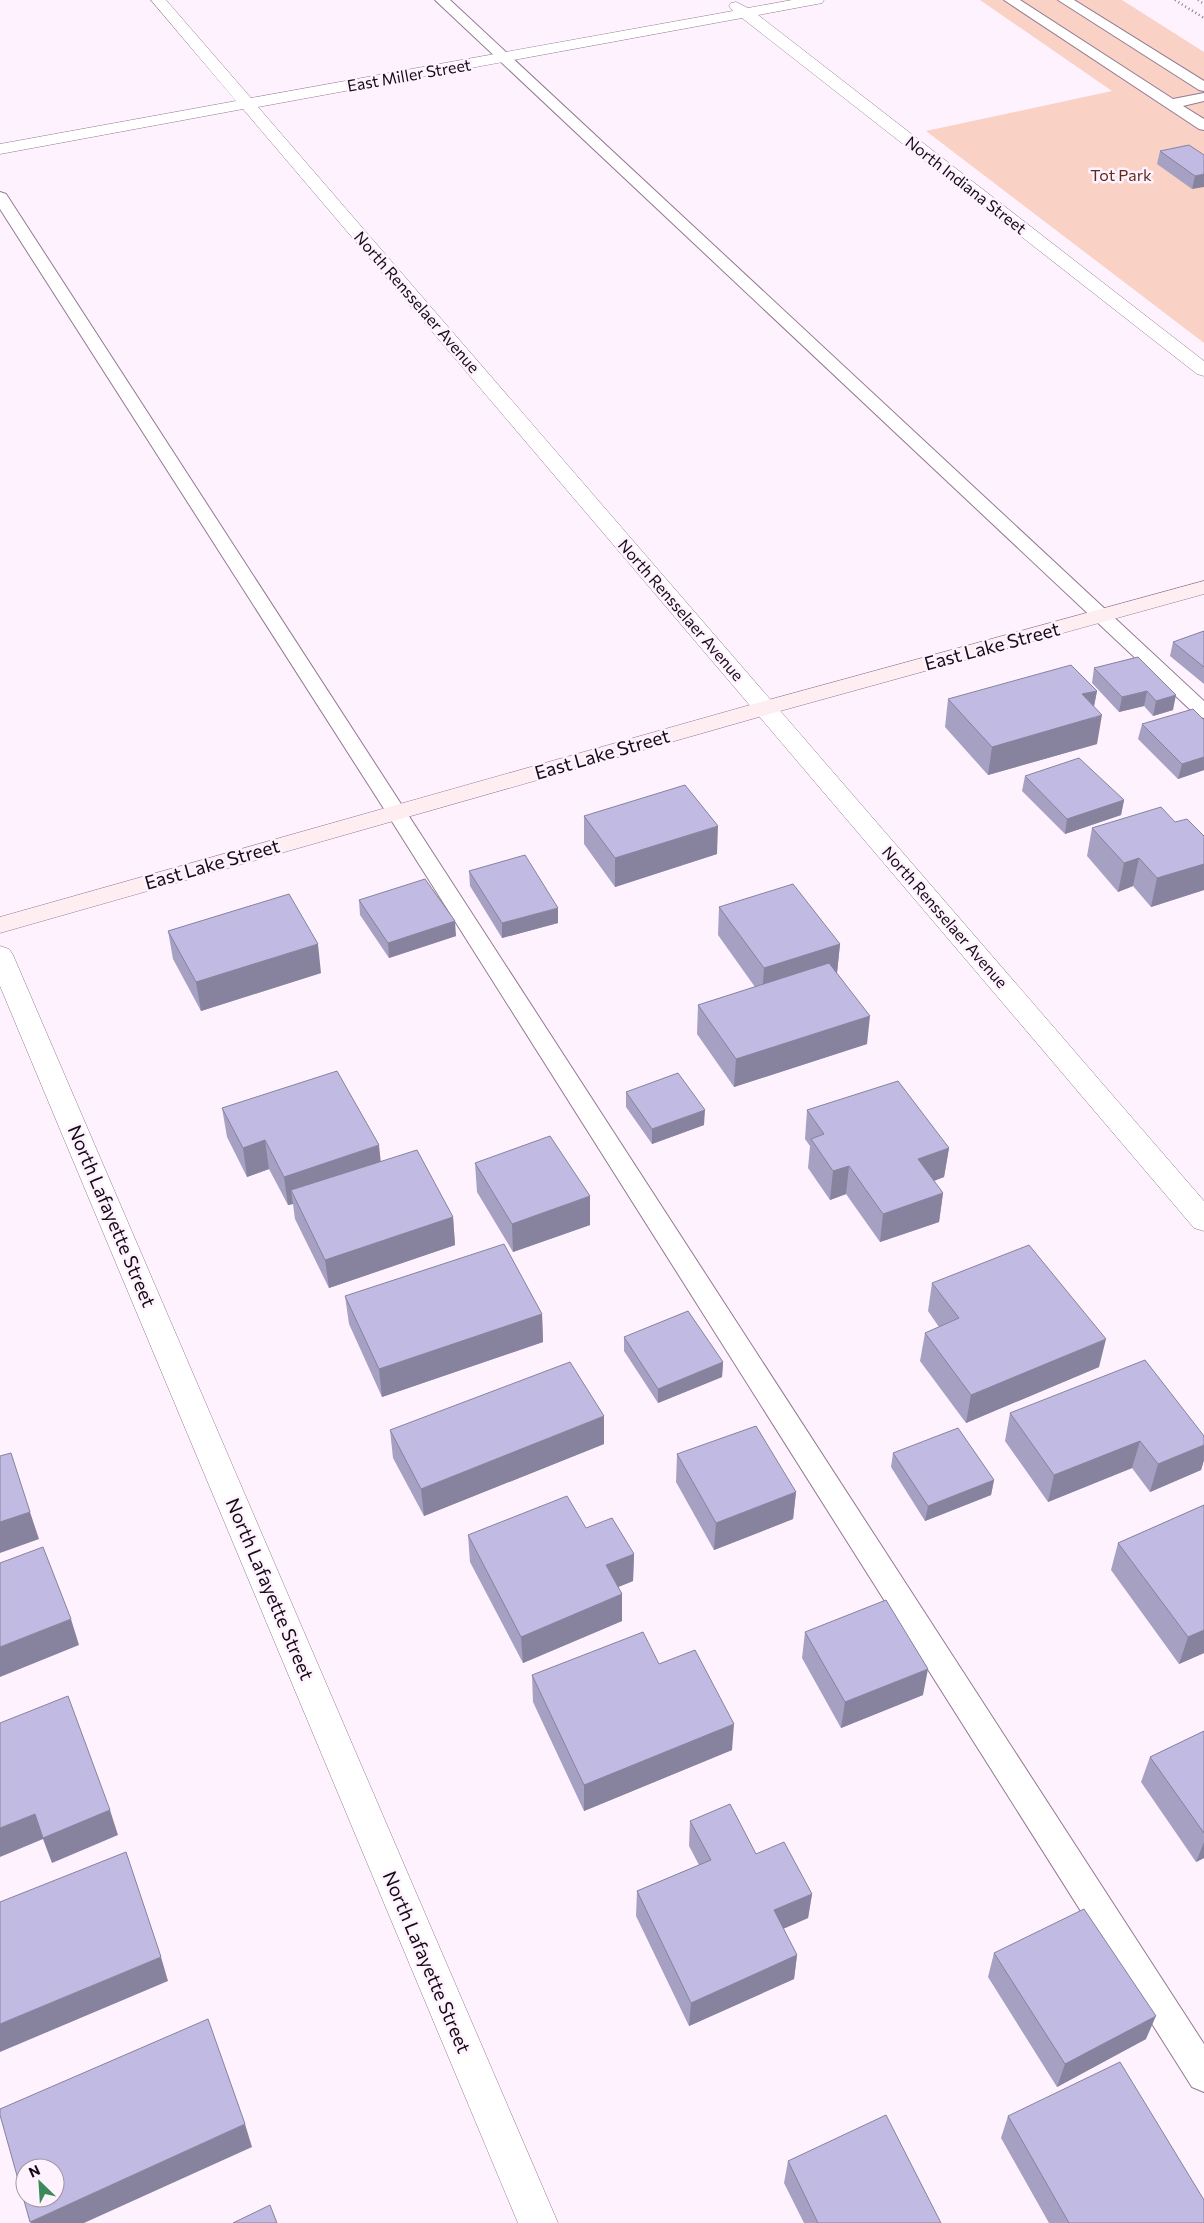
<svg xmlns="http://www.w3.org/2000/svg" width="1204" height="2223" font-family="Commissioner,sans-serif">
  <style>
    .green { fill: #fad1c5 }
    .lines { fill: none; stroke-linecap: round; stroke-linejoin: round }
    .lane-casing { stroke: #947993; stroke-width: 2 }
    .street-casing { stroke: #947993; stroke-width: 1 }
    .secondary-casing { stroke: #947993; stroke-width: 1 }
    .lane { fill: #fff; fill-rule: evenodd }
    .street { fill: #fff; fill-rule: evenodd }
    .secondary { fill: #feedf1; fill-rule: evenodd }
    .rail { stroke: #877c87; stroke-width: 2.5; stroke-dasharray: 1 3; stroke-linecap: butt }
    .wall { fill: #a6a0c2 }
    .shaded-wall { fill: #87829e }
    .building { fill: #c1bae2; stroke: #87829e; fill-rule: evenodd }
    .labels { text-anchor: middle; stroke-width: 5; stroke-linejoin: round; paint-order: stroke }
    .far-street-label { font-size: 16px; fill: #150b15; stroke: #fef2fe }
    .far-park-label { font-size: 16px; fill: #61291a; stroke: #fef2fe }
    .street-label { font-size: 19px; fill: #150b15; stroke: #fef2fe }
  </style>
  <rect width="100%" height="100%" fill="#fef2fe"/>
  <path class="green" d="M980 0H1122L1204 52V343L926 131 1112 91Z"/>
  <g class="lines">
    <g class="lane-casing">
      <path id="lane" d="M435 0H450L1204 701V718L1197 716Z
        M1004 0H1020L1173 99 1204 93V101L1183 106 1204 119V130L1199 129Z
        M1058 0H1074L1204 81V91L1199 90Z
        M0 192 6 194 8 197 1204 2044V2092L1192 2087 386 812 0 209Z"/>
    </g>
    <g class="street-casing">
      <path id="street" d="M151 0H166L251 98 733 11 729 6 731 3 736 2 748 8 792 0H824L822 3 817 4 758 15 1204 361V376L1197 374 742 18 258 107 1204 1201V1231L1194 1228 243 109 0 154V144L236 101Z
        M0 946 9 949 13 955 558 2223H518L0 986Z"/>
    </g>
    <g class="secondary-casing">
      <path id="secondary" d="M1204 581V594L773 713 0 933V917L757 703Z"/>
    </g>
    <use href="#lane" class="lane"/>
    <use href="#street" class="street"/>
    <use href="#secondary" class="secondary"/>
    <path class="rail" d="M1175 0 1204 18
      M1198 0 1204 4"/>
  </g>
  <path class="wall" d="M1160 151 1204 155 1192 189 1157 164Z
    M1204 631V684L1170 656 1173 642Z
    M1138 657 1173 710 1153 716 1144 706 1119 712 1092 683 1094 668Z
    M1097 691 1094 707 1097 744 988 775 945 727 948 699Z
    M1204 720V770L1178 779 1138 739 1142 724Z
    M1025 776 1124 800 1121 815 1065 834 1022 791Z
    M584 816 717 854 615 887 584 844Z
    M1175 822 1204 836V890L1151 907 1133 886 1118 892 1087 856 1092 828Z
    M469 871 558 923 502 938 470 886Z
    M359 900 456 936 389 958 360 915Z
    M719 907 840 944 837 973H836L867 1044 734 1087 697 1034 698 1005 755 987 718 935Z
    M168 931 321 973 201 1011 173 959Z
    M626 1092 704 1125 652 1144 626 1107Z
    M222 1108 381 1161 453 1217 455 1245 329 1288 295 1219 293 1204 288 1205 269 1169 247 1177 227 1137Z
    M807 1110 949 1148 944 1177 934 1181 943 1193 939 1222 880 1242 846 1194 830 1200 808 1168 810 1146 805 1139Z
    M475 1163 590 1225 513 1252 477 1192Z
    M932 1283 1099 1367 966 1423 920 1361 925 1333 939 1327 928 1311Z
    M345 1296 542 1314 543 1342 382 1397 349 1324Z
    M624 1337 723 1362 722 1377 658 1403 624 1351Z
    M1010 1413 1204 1436V1460L1201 1470 1150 1492 1132 1468 1048 1502 1005 1441Z
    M390 1430 604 1444 424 1516 393 1458Z
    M893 1453 994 1480 991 1495 925 1521 891 1467Z
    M677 1454 796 1492 793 1519 714 1550 676 1482Z
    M1204 1505V1653L1179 1664 1111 1570 1118 1543Z
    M586 1528 634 1554 633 1581 618 1587 622 1594V1621L523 1663 470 1562 468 1535Z
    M805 1632 923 1695 841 1728 802 1658Z
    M659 1664 732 1750 584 1811 533 1702 532 1675Z
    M1204 1731V1858L1196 1862 1141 1782 1150 1757Z
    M690 1821 756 1854 812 1894 808 1918 783 1929 797 1955 794 1979 689 2026 636 1916 637 1891 699 1865 689 1846Z
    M994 1953 1146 2039 1057 2087 988 1977Z
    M1008 2116 1204 2223H1049L1001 2138Z
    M788 2161 941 2223H804L784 2183Z"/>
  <path class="shaded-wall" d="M1204 174V187L1192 189 1195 176Z
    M1097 691 1091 719 1102 715 1097 744 988 775 992 747 1082 694Z
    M1147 691 1144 706 1119 712 1122 697Z
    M1176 695 1173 710 1153 716 1156 701Z
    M1204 757V770L1178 779 1182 764Z
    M1124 800 1121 815 1065 834 1067 819Z
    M718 826 717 854 615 887V858Z
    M1139 858 1133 886 1118 892 1124 863Z
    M1204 864V890L1151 907 1157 878Z
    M558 908V923L502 938V923Z
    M455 921 456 936 389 958 388 943Z
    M318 944 321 973 201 1011 196 982Z
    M840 944 837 973 762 997 764 968Z
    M870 1016 867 1044 734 1087 736 1059Z
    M705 1110 704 1125 652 1144V1129Z
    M265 1140 269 1169 247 1177 243 1148Z
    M379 1145 382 1173 291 1190 293 1204 288 1205 284 1177Z
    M949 1148 944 1177 914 1188 918 1159Z
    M849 1166 846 1194 830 1200 833 1171Z
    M943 1193 939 1222 880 1242 883 1214Z
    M590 1196V1225L513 1252 512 1224Z
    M453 1217 455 1245 329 1288 325 1260Z
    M542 1314 543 1342 382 1397 379 1369Z
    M1106 1339 1099 1367 966 1423 971 1395Z
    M723 1362 722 1377 658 1403V1389Z
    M604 1416V1444L424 1516 421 1489Z
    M1140 1441 1132 1468 1048 1502 1054 1475Z
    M1204 1445V1460L1201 1470 1150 1492 1158 1464Z
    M994 1480 991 1495 925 1521 928 1506Z
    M796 1492 793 1519 714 1550 716 1523Z
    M30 1512 39 1539 0 1553V1522Z
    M634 1554 633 1581 606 1592V1565Z
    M622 1594V1621L523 1663 521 1637Z
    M71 1619 79 1645 0 1677V1647Z
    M1204 1630V1653L1179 1664 1188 1637Z
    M928 1669 923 1695 841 1728 845 1702Z
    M734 1724 732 1750 584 1811V1785Z
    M110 1810 118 1835 52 1863 43 1839 0 1857V1828L35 1814Z
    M1204 1842V1858L1196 1862Z
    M812 1894 808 1918 771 1934 774 1910Z
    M797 1955 794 1979 689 2026 691 2003Z
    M161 1957 168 1981 0 2052V2024Z
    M1156 2016 1146 2039 1057 2087 1065 2064Z
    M245 2124 252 2147 84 2223H31L30 2222Z"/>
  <path class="building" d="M1189 145 1204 155V174L1195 176 1160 151Z
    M1204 631V667L1173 642Z
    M1138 657 1176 695 1156 701 1147 691 1122 697 1094 668Z
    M1071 665 1097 691 1082 694 1102 715 992 747 948 699Z
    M1193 709 1204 720V757L1182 764 1142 724Z
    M1079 758 1124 800 1067 819 1025 776Z
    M685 785 718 826 615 858 584 816Z
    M1161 807 1175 822 1187 819 1204 836V864L1157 878 1139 858 1124 863 1092 828Z
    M525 855 558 908 502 923 469 871Z
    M425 879 455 921 388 943 359 900Z
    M793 884 840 944 764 968 719 907Z
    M289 894 318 944 196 982 168 931Z
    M829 963 870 1016 736 1059 698 1005Z
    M337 1071 379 1145 284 1177 265 1140 243 1148 222 1108Z
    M678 1073 705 1110 652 1129 626 1092Z
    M898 1081 949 1148 918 1159 943 1193 883 1214 849 1166 833 1171 811 1139 824 1134 807 1110Z
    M550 1136 590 1196 512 1224 475 1163Z
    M417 1150 453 1217 325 1260 291 1190Z
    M504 1244 542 1314 379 1369 345 1296Z
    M1029 1245 1106 1339 971 1395 925 1333 959 1318 932 1283Z
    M688 1311 723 1362 658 1389 624 1337Z
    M1145 1360 1204 1436V1445L1158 1464 1140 1441 1054 1475 1010 1413Z
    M570 1362 604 1416 421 1489 390 1430Z
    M756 1426 796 1492 716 1523 677 1454Z
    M958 1428 994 1480 928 1506 893 1453Z
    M11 1453 30 1512 0 1522V1456Z
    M567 1496 586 1528 612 1518 634 1554 606 1565 622 1594 521 1637 468 1535Z
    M1204 1505V1630L1188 1637 1118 1543Z
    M43 1547 71 1619 0 1647V1563Z
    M886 1600 928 1669 845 1702 805 1632Z
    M643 1632 659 1664 695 1650 734 1724 584 1785 532 1675Z
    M68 1696 110 1810 43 1838 35 1814 0 1828V1723Z
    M1204 1731V1833L1150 1757Z
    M730 1804 756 1854 784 1842 812 1894 774 1910 797 1955 691 2003 637 1891 711 1860 690 1821Z
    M126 1852 161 1957 0 2024V1902Z
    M1084 1909 1156 2016 1065 2064 994 1953Z
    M208 2019 245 2124 30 2222 0 2115V2109ZM25 2168H55V2198H25Z
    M1120 2062 1204 2200V2223H1069L1008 2116Z
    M886 2115 941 2223H818L788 2161Z
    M270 2205 277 2223H233Z"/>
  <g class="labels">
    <g class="far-street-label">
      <text transform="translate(409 75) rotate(-10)" y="6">East Miller Street</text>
      <text transform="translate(966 185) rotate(38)" y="6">North Indiana Street</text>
      <text transform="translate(417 302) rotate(49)" y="6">North Rensselaer Avenue</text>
      <text transform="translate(681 610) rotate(49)" y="6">North Rensselaer Avenue</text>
      <text transform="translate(945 917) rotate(49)" y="6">North Rensselaer Avenue</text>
    </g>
    <g class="far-park-label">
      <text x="1121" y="181">Tot Park</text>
    </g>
    <g class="street-label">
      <text transform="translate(992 646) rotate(-15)" y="7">East Lake Street</text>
      <text transform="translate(602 754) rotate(-16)" y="7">East Lake Street</text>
      <text transform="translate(212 864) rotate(-16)" y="7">East Lake Street</text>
      <text transform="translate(112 1216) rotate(67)" y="7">North Lafayette Street</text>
      <text transform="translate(270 1589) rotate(67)" y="7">North Lafayette Street</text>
      <text transform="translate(427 1962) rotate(67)" y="7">North Lafayette Street</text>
    </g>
  </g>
  <g transform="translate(40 2183) rotate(335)"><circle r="24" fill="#fef2fe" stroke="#a196a1"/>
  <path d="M0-4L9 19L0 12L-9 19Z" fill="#3a8a5a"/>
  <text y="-8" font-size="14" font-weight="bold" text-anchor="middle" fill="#150b15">N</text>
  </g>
</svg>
